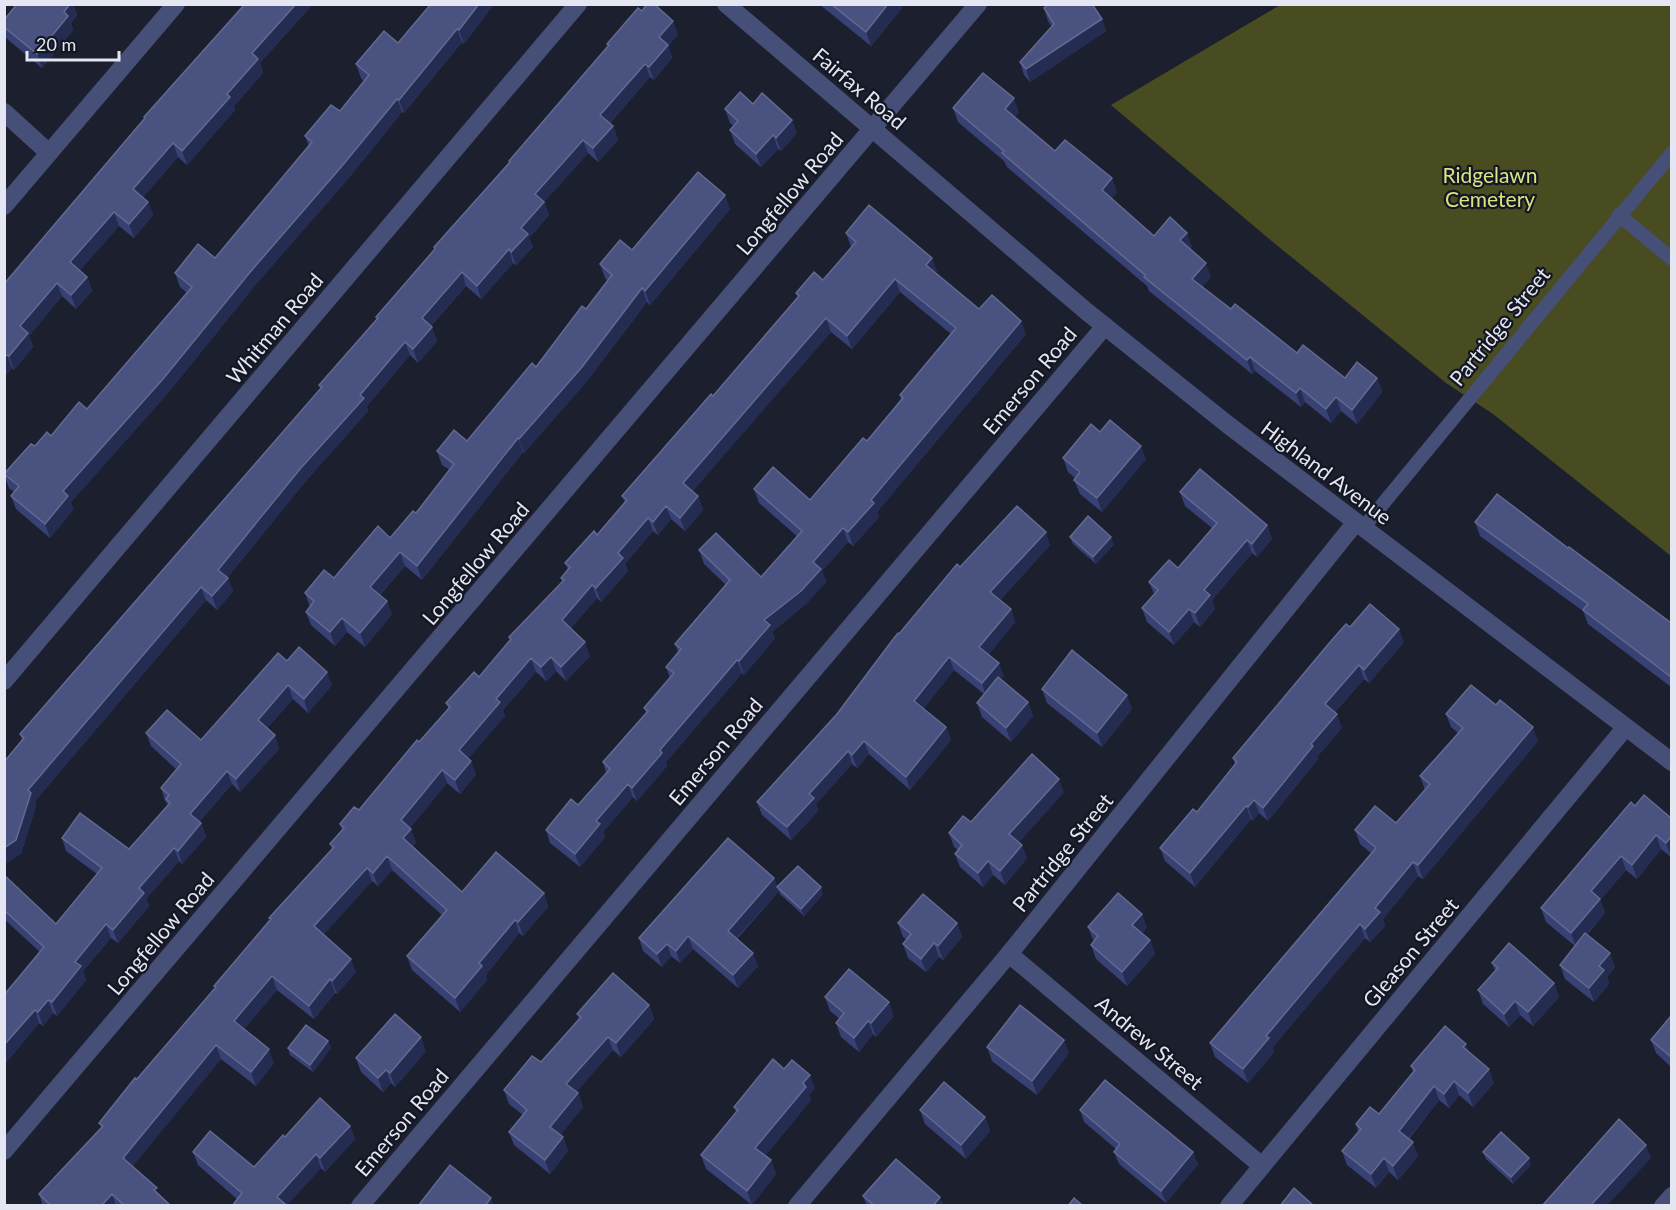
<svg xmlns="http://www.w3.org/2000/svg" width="1676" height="1210" font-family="Lato,sans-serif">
<rect width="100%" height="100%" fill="#1c1f2d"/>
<path fill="#494c20" d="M 1280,5 L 1671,5 L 1671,556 L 1493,414 L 1446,383 L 1268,238 L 1111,105 Z"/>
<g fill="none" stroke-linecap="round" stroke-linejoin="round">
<g stroke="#454f77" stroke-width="14">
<path d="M 1619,215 L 1672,259"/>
<path d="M 1363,528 L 1672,153"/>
</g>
<g stroke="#454f77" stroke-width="18">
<path d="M 726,4 L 1086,311 L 1227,424 L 1672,762"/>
<path d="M 4,112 L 49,153"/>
<path d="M 4,206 L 176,4"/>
<path d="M 4,681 L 578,4"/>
<path d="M 1009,954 L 1262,1166"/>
<path d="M 4,1151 L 978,4"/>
<path d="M 360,1206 L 1105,326"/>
<path d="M 797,1206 L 1009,954 L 1356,522"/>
<path d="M 1229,1206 L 1625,728"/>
<path d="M 1663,1206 L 1672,1196"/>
</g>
</g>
<g fill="#384173">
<path d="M 14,4 L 73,4 L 77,15 L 71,23 L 73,30 L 42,68 L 6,38 L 4,34 L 4,20 L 16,6 Z"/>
<path d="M 245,4 L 313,4 L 260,63 L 263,73 L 234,106 L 235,110 L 187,165 L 178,157 L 143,197 L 148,202 L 153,215 L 134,238 L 119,226 L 80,270 L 87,277 L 92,291 L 76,309 L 62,296 L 29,336 L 33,347 L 14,370 L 12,368 L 4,377 L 4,284 L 144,119 L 144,117 Z"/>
<path d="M 494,4 L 464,44 L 462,42 L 404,113 L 402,112 L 347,180 L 256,284 L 168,393 L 71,502 L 73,510 L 50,538 L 16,509 L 11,496 L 14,492 L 9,488 L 4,474 L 35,446 L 51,436 L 87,409 L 187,293 L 180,287 L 175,273 L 215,258 L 309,146 L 305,136 L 340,111 L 364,81 L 361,78 L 356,64 L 398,43 Z"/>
<path d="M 819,4 L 901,4 L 902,8 L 871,46 Z"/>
<path d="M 1044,8 L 1102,19 L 1106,31 L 1030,82 L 1024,75 L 1020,62 L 1052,27 L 1048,21 Z"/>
<path d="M 642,11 L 678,34 L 668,46 L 672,58 L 654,80 L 650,77 L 610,123 L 613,126 L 618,140 L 598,162 L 588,153 L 544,202 L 549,215 L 529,238 L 533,247 L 516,265 L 513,263 L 481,299 L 466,286 L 431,326 L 437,341 L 418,363 L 410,355 L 367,406 L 368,411 L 305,482 L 227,578 L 233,591 L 217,610 L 206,600 L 35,801 L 36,806 L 21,854 L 22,741 L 20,734 L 320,389 L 319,385 L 377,320 L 376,317 L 434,249 L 434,247 L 510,163 L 509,161 L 608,46 L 607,44 Z"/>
<path d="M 753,104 L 797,133 L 781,151 L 778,149 L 761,167 L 735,144 L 730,130 L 734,126 L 730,123 L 725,109 Z"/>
<path d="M 953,108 L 1019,112 L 1015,117 L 1055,151 L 1117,192 L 1111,198 L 1154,236 L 1192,246 L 1190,249 L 1211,277 L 1202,287 L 1231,309 L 1297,353 L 1345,378 L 1377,378 L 1382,392 L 1357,424 L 1341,411 L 1331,423 L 1305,402 L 1301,407 L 1255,371 L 1252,374 L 1149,291 L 1147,286 L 1007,167 L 1004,161 L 958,122 Z"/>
<path d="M 730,209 L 650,305 L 647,302 L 587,381 L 524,453 L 523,452 L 422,580 L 405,566 L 380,595 L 392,614 L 365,647 L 347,632 L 335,646 L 311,625 L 306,612 L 310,607 L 305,593 L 334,578 L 390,538 L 416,513 L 450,470 L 442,465 L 437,451 L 467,441 L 536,367 L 586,309 L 608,281 L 605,278 L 600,264 Z"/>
<path d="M 846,233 L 937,271 L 936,273 L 979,309 L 1026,334 L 877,512 L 879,517 L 853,546 L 848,542 L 822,571 L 826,582 L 806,604 L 772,632 L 775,638 L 744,675 L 742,673 L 666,762 L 667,766 L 637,801 L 633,797 L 603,832 L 605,837 L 580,867 L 550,843 L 546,830 L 578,805 L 606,773 L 603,762 L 646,713 L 644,708 L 670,678 L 666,667 L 678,652 L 675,644 L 726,585 L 704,564 L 699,550 L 761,577 L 798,537 L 759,503 L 754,489 L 810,500 L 867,441 L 901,399 L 900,395 L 951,334 L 900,292 L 852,349 L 831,332 L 692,491 L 698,496 L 703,510 L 685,531 L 671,519 L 658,535 L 653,531 L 625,564 L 628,571 L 601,602 L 597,598 L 571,628 L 590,656 L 566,681 L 556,671 L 546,681 L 536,672 L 503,710 L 505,716 L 468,758 L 476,774 L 460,794 L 447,783 L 410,828 L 416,842 L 413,846 L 462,892 L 544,893 L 548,907 L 523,936 L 519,933 L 486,975 L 487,980 L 460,1012 L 412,970 L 407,956 L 442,915 L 392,870 L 378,886 L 372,881 L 323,935 L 356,972 L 337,994 L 335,993 L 314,1019 L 277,990 L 244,1029 L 274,1063 L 256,1086 L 221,1059 L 132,1166 L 171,1206 L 43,1206 L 39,1194 L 101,1128 L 99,1123 L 215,988 L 214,986 L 270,920 L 269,918 L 332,850 L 330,844 L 342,830 L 340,824 L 359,810 L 449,709 L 446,703 L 479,677 L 510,640 L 509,637 L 562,582 L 561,578 L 568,570 L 565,563 L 597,535 L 625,503 L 622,496 L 713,396 L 798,298 L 796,293 L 823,280 L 851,247 Z"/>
<path d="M 1100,432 L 1146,459 L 1102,512 L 1080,494 L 1074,480 L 1075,478 L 1068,472 L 1063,458 Z"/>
<path d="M 1180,492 L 1267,525 L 1272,539 L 1257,557 L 1252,553 L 1212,600 L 1215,609 L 1200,627 L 1194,622 L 1174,645 L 1147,622 L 1142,608 L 1154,594 L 1149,582 L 1178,568 L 1212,528 L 1185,506 Z"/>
<path d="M 1475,522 L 1671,623 L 1671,687 L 1588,624 L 1583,611 L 1480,536 Z"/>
<path d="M 1070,537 L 1114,544 L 1096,564 L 1073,544 Z"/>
<path d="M 1050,545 L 1000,600 L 1011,609 L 1015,622 L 989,654 L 1004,676 L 1001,679 L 1028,702 L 1033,716 L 1011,742 L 982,717 L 977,703 L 984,694 L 954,670 L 923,709 L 946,727 L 951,740 L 910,790 L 869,754 L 857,768 L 852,764 L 816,804 L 818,811 L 791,840 L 762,815 L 757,802 L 837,714 L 899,634 L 960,567 Z"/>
<path d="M 1350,627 L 1404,642 L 1369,683 L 1364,679 L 1335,712 L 1342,728 L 1317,757 L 1318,759 L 1268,821 L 1259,813 L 1253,821 L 1251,819 L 1195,887 L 1165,861 L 1160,848 L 1197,812 L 1235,765 L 1233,758 Z"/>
<path d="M 287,661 L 332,685 L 308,713 L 293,699 L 267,728 L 275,735 L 279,749 L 240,792 L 232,784 L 199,822 L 201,823 L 206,837 L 182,864 L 179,861 L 146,899 L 149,906 L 118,943 L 111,938 L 83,971 L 86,980 L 57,1016 L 53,1013 L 43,1026 L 39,1023 L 4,1065 L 40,952 L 4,919 L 4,875 L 56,924 L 97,874 L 66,851 L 62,838 L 129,849 L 168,805 L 165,801 L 161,788 L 177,770 L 151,746 L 146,733 L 201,740 Z"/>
<path d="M 1042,689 L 1132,709 L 1102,747 L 1047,703 Z"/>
<path d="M 1446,714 L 1538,741 L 1423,879 L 1418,876 L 1383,919 L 1385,926 L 1370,942 L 1365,938 L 1272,1048 L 1274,1052 L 1248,1083 L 1215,1057 L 1210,1043 L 1371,853 L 1360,844 L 1355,830 L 1396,823 L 1425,790 L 1420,776 L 1458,733 L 1451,727 Z"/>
<path d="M 1064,792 L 1019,842 L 1027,858 L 1005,885 L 993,875 L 983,887 L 960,867 L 955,854 L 958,850 L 954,847 L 949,833 L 971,822 Z"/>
<path d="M 1635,806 L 1671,818 L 1671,857 L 1661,849 L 1637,879 L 1626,870 L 1600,900 L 1605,913 L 1587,935 L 1615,967 L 1607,977 L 1609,984 L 1594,1002 L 1565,979 L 1560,965 L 1575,946 L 1546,922 L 1541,908 Z"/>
<path d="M 774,878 L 779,891 L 737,939 L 758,966 L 738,988 L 693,949 L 680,963 L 671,956 L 662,967 L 643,951 L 639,938 Z"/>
<path d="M 777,887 L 823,894 L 804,916 L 780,894 Z"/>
<path d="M 898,923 L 957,923 L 962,937 L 943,960 L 939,957 L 926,972 L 908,958 L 903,944 L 907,940 L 903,937 Z"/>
<path d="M 1088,927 L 1147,927 L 1142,933 L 1150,940 L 1155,954 L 1127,986 L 1096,959 L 1091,945 L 1094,942 Z"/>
<path d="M 1492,963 L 1554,983 L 1559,997 L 1533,1026 L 1520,1015 L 1509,1027 L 1483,1004 L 1478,990 L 1495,971 Z"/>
<path d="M 825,997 L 894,1016 L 876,1037 L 873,1034 L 859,1052 L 841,1037 L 836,1023 L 840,1019 L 830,1011 Z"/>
<path d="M 649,1005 L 654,1019 L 621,1057 L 613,1050 L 576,1092 L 578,1093 L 583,1107 L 560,1135 L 563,1137 L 568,1151 L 550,1174 L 514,1145 L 509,1132 L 523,1115 L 509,1104 L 504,1090 L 541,1062 L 579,1019 L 577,1014 Z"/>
<path d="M 1671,1016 L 1671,1067 L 1656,1053 L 1651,1040 Z"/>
<path d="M 328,1041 L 331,1048 L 313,1072 L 290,1055 L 288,1048 Z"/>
<path d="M 987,1047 L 1069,1053 L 1037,1095 L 992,1061 Z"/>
<path d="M 426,1051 L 395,1087 L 391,1083 L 383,1092 L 361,1072 L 356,1058 Z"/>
<path d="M 1469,1052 L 1494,1083 L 1473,1107 L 1459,1095 L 1449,1108 L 1439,1100 L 1409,1139 L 1418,1156 L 1398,1180 L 1389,1172 L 1376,1188 L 1347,1165 L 1342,1151 L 1358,1132 L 1356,1124 L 1379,1114 L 1413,1072 L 1411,1066 Z"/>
<path d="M 784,1069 L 815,1088 L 809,1095 L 811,1100 L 765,1156 L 771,1160 L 776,1174 L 752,1205 L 706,1169 L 701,1155 L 736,1112 L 734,1107 Z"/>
<path d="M 920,1110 L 985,1117 L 990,1131 L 966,1159 L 925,1124 Z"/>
<path d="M 1080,1110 L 1198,1164 L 1166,1203 L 1119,1164 L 1114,1152 L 1116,1149 L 1084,1122 Z"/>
<path d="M 350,1126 L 355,1139 L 325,1172 L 321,1168 L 286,1206 L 232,1206 L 237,1199 L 198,1165 L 193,1152 L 254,1167 L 285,1137 Z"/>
<path d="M 1483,1152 L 1531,1165 L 1513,1184 L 1486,1159 Z"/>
<path d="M 863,1196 L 944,1206 L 867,1206 Z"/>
</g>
<g fill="#252c51">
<path d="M 70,4 L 73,4 L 77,15 L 71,23 L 73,30 L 42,68 L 37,54 L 64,12 Z"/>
<path d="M 296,4 L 313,4 L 260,63 L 263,73 L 234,106 L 235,110 L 187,165 L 182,151 L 227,94 L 252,53 Z"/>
<path d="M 479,4 L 494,4 L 464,44 L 459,30 Z"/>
<path d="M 888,4 L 901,4 L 902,8 L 871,46 L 866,32 Z"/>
<path d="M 1102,19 L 1106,31 L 1030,82 L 1026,69 Z"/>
<path d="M 673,21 L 678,34 L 668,46 L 672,58 L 654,80 L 649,67 L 659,37 Z"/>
<path d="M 457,29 L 462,42 L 404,113 L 399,100 Z"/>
<path d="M 645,64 L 650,77 L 605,128 L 600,115 Z"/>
<path d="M 1014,98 L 1019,112 L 1010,123 L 1005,109 Z"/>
<path d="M 397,99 L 402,112 L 347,180 L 256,284 L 168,393 L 71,502 L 73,510 L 50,538 L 45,524 L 63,491 Z"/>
<path d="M 792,120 L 797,133 L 781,151 L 776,138 Z"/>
<path d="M 613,126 L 618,140 L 598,162 L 593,148 Z"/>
<path d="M 773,135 L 778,149 L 761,167 L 756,154 Z"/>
<path d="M 583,140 L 588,153 L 544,202 L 549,215 L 529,238 L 533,247 L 516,265 L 511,252 L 535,194 Z"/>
<path d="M 173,143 L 178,157 L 138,203 L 133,189 Z"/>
<path d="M 1112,178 L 1117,192 L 1107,204 L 1102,190 Z"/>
<path d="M 725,195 L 730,209 L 650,305 L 645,291 Z"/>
<path d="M 148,202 L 153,215 L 134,238 L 129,224 Z"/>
<path d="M 114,212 L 119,226 L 75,276 L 70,262 Z"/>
<path d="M 1187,233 L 1192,246 L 1185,254 L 1180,240 Z"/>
<path d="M 509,249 L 513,263 L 481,299 L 477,286 Z"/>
<path d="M 932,258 L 937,271 L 931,278 L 926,265 Z"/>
<path d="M 1206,263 L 1211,277 L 1197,292 L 1192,279 Z"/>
<path d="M 462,272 L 466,286 L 426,331 L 422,318 Z"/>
<path d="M 87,277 L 92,291 L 76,309 L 71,295 Z"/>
<path d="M 895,279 L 900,292 L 852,349 L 847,336 Z"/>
<path d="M 57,283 L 62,296 L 29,336 L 33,347 L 14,370 L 9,356 L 20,326 Z"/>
<path d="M 642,288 L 647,302 L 587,381 L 524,453 L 519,439 Z"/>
<path d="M 826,318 L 831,332 L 688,497 L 683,483 Z"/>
<path d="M 1021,321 L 1026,334 L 877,512 L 879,517 L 853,546 L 848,532 L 871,500 Z"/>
<path d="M 432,327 L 437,341 L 418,363 L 413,349 Z"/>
<path d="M 405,342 L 410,355 L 367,406 L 368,411 L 305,482 L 223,583 L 218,570 L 360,395 Z"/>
<path d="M 7,355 L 12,368 L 4,377 L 4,357 Z"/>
<path d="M 1250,357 L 1255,371 L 1252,374 L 1247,360 Z"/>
<path d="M 1377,378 L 1382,392 L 1357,424 L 1352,410 Z"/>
<path d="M 1300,388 L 1305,402 L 1301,407 L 1296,393 Z"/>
<path d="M 1336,397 L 1341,411 L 1331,423 L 1326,409 Z"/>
<path d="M 518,438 L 523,452 L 422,580 L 417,566 Z"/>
<path d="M 1141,446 L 1146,459 L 1102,512 L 1097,498 Z"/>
<path d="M 698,496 L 703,510 L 685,531 L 680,518 Z"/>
<path d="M 666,506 L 671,519 L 658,535 L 653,522 Z"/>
<path d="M 648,518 L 653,531 L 625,564 L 628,571 L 601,602 L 596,588 L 618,553 Z"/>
<path d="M 1267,525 L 1272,539 L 1257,557 L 1252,544 Z"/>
<path d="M 843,528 L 848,542 L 822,571 L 826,582 L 806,604 L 772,632 L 775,638 L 744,675 L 739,661 L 764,620 Z"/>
<path d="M 1046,532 L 1050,545 L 995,605 L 990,592 Z"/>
<path d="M 1111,537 L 1114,544 L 1096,564 L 1093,557 Z"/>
<path d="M 1247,540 L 1252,553 L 1212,600 L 1215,609 L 1200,627 L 1195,613 L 1204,590 Z"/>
<path d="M 400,552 L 405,566 L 375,600 L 370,587 Z"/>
<path d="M 228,578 L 233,591 L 217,610 L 212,596 Z"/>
<path d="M 592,585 L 597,598 L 567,633 L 562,620 Z"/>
<path d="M 201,587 L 206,600 L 35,801 L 36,806 L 21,854 L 4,865 L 4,848 L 28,790 Z"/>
<path d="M 387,601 L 392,614 L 365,647 L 360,633 Z"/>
<path d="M 1011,609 L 1015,622 L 984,660 L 979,647 Z"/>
<path d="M 1189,609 L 1194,622 L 1174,645 L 1169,632 Z"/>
<path d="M 342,618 L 347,632 L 335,646 L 330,632 Z"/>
<path d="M 1399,629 L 1404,642 L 1369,683 L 1364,670 Z"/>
<path d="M 585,642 L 590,656 L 566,681 L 561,667 Z"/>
<path d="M 551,657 L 556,671 L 546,681 L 541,667 Z"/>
<path d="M 949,657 L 954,670 L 919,715 L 914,701 Z"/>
<path d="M 531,658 L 536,672 L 503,710 L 505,716 L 464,764 L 459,750 L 496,699 Z"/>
<path d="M 737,660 L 742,673 L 666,762 L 667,766 L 637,801 L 632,788 L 660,750 Z"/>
<path d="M 999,663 L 1004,676 L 986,697 L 982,683 Z"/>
<path d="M 1359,665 L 1364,679 L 1330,717 L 1325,704 Z"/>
<path d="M 327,672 L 332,685 L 308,713 L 304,699 Z"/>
<path d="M 288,685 L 293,699 L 262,733 L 258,720 Z"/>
<path d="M 1127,695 L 1132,709 L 1102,747 L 1097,733 Z"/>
<path d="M 1028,702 L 1033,716 L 1011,742 L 1006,728 Z"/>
<path d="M 1337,714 L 1342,728 L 1317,757 L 1318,759 L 1268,821 L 1263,808 L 1311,744 Z"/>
<path d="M 946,727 L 951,740 L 910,790 L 906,777 Z"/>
<path d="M 1533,727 L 1538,741 L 1423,879 L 1418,865 Z"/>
<path d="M 275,735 L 279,749 L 240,792 L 236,779 Z"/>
<path d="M 864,741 L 869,754 L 857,768 L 852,755 Z"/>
<path d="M 848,751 L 852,764 L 816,804 L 818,811 L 791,840 L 787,827 L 809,794 Z"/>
<path d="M 471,761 L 476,774 L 460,794 L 455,780 Z"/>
<path d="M 442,770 L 447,783 L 406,833 L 401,820 Z"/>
<path d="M 227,771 L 232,784 L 194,827 L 190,814 Z"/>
<path d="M 1059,779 L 1064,792 L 1014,848 L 1009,834 Z"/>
<path d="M 628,784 L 633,797 L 603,832 L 605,837 L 580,867 L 575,854 L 596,821 Z"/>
<path d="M 1254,800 L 1259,813 L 1253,821 L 1248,807 Z"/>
<path d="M 1246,806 L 1251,819 L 1195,887 L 1190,873 Z"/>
<path d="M 201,823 L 206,837 L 182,864 L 178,851 Z"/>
<path d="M 411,829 L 416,842 L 408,851 L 403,838 Z"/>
<path d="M 1656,835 L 1661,849 L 1637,879 L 1632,865 Z"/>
<path d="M 1671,837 L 1671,857 L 1666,843 Z"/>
<path d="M 1022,845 L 1027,858 L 1005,885 L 1000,871 Z"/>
<path d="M 174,848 L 179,861 L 146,899 L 149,906 L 118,943 L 113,930 L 139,888 Z"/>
<path d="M 387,856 L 392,870 L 378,886 L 373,873 Z"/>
<path d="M 1621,856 L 1626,870 L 1600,900 L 1605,913 L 1576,947 L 1571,933 L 1591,891 Z"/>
<path d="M 988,861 L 993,875 L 983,887 L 978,873 Z"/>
<path d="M 1413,862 L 1418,876 L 1383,919 L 1385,926 L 1370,942 L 1365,929 L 1375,908 Z"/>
<path d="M 367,868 L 372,881 L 319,940 L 314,926 Z"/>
<path d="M 774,878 L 779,891 L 732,943 L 728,931 Z"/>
<path d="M 821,887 L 823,894 L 804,916 L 801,909 Z"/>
<path d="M 544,893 L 548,907 L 523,936 L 518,922 Z"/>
<path d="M 1142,914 L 1147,927 L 1137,939 L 1132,925 Z"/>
<path d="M 515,920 L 519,933 L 486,975 L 487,980 L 460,1012 L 455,998 L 479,963 Z"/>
<path d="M 957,923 L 962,937 L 943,960 L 938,946 Z"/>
<path d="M 106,924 L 111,938 L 83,971 L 86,980 L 57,1016 L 52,1002 L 75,962 Z"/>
<path d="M 1360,924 L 1365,938 L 1272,1048 L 1274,1052 L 1248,1083 L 1243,1069 L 1266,1036 Z"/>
<path d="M 688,936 L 693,949 L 680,963 L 676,951 Z"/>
<path d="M 1150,940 L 1155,954 L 1127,986 L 1122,972 Z"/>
<path d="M 934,943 L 939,957 L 926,972 L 921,959 Z"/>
<path d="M 667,944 L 671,956 L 662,967 L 657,954 Z"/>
<path d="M 753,953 L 758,966 L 738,988 L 733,975 Z"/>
<path d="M 1610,953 L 1615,967 L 1607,977 L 1609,984 L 1594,1002 L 1589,988 L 1599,966 Z"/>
<path d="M 351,959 L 356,972 L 337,994 L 332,981 Z"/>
<path d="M 272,976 L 277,990 L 239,1035 L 234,1021 Z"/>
<path d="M 330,979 L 335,993 L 314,1019 L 309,1006 Z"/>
<path d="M 1554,983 L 1559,997 L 1533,1026 L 1528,1012 Z"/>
<path d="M 48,1000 L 53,1013 L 43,1026 L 38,1012 Z"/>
<path d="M 1515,1001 L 1520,1015 L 1509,1027 L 1504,1014 Z"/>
<path d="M 889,1002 L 894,1016 L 876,1037 L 871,1023 Z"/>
<path d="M 649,1005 L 654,1019 L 621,1057 L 616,1043 Z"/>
<path d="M 35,1010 L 39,1023 L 4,1065 L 4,1045 Z"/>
<path d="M 868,1021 L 873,1034 L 859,1052 L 854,1038 Z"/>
<path d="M 421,1037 L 426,1051 L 395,1087 L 390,1073 Z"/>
<path d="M 608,1037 L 613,1050 L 571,1098 L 566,1084 Z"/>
<path d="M 1064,1040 L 1069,1053 L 1037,1095 L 1032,1081 Z"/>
<path d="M 328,1041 L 331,1048 L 313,1072 L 310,1065 Z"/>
<path d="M 1466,1044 L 1471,1057 L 1463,1047 Z"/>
<path d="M 216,1045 L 221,1059 L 128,1172 L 123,1158 Z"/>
<path d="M 269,1049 L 274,1063 L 256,1086 L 251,1072 Z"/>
<path d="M 1489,1069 L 1494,1083 L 1473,1107 L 1468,1093 Z"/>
<path d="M 386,1070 L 391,1083 L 383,1092 L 378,1078 Z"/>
<path d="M 810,1075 L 815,1088 L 809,1095 L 811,1100 L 760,1162 L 755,1148 Z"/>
<path d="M 1454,1081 L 1459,1095 L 1449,1108 L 1444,1094 Z"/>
<path d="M 1434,1086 L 1439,1100 L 1404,1144 L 1399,1131 Z"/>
<path d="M 578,1093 L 583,1107 L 555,1141 L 550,1127 Z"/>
<path d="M 985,1117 L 990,1131 L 966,1159 L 961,1145 Z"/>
<path d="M 350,1126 L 355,1139 L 325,1172 L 320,1158 Z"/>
<path d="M 563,1137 L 568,1151 L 550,1174 L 545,1160 Z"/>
<path d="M 1413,1142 L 1418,1156 L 1398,1180 L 1393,1166 Z"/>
<path d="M 1646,1145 L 1651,1158 L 1607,1206 L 1590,1206 Z"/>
<path d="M 1193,1152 L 1198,1164 L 1166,1203 L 1161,1191 Z"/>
<path d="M 316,1154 L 321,1168 L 286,1206 L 280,1206 L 277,1197 Z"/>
<path d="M 1384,1158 L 1389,1172 L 1376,1188 L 1371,1174 Z"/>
<path d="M 1529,1158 L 1531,1165 L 1513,1184 L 1511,1177 Z"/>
<path d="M 771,1160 L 776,1174 L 752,1205 L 747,1191 Z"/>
<path d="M 112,1194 L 116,1206 L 101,1206 Z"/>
<path d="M 940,1197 L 944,1206 L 933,1206 Z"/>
<path d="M 491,1198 L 494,1206 L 485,1206 Z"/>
</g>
<g fill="#4a5380" stroke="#626a92" stroke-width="1.5">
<path d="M 17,4 L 70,4 L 64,12 L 68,16 L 37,54 L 4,27 L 4,20 Z"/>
<path d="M 245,4 L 296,4 L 252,53 L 258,59 L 227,94 L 230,97 L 182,151 L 173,143 L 133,189 L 148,202 L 129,224 L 114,212 L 70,262 L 87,277 L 71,295 L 57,283 L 20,326 L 28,333 L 9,356 L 7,355 L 4,357 L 4,284 L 145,118 L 144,117 Z"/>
<path d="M 431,4 L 479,4 L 459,30 L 457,29 L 399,100 L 397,99 L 342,166 L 251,271 L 163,379 L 63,491 L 68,496 L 45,524 L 11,496 L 19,486 L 4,474 L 31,444 L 35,446 L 47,432 L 51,436 L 79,402 L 87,409 L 192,287 L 175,273 L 198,244 L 215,258 L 312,142 L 305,136 L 331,105 L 340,111 L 369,75 L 356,64 L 384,31 L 398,43 Z"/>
<path d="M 647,4 L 654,4 L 673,21 L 659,37 L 668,45 L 649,67 L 645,64 L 600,115 L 613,126 L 593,148 L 583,140 L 535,194 L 544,202 L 521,228 L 528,234 L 511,252 L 509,249 L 477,286 L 462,272 L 422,318 L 432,327 L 413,349 L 405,342 L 360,395 L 364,398 L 300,469 L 218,570 L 228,578 L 212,596 L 201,587 L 28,790 L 31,793 L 16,840 L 4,848 L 4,762 L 24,738 L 20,734 L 322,387 L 319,385 L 378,318 L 376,317 L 435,249 L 434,247 L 510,162 L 509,161 L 609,45 L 607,44 L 638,8 L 642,11 Z"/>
<path d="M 831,4 L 888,4 L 866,32 Z"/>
<path d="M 1049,4 L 1092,4 L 1102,19 L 1026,69 L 1020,62 L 1054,24 L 1044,8 Z"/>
<path d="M 983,73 L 1014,98 L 1005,109 L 1055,151 L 1065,140 L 1112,178 L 1102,190 L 1154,236 L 1170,217 L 1187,233 L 1180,240 L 1206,263 L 1192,279 L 1231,309 L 1235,304 L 1297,353 L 1303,345 L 1345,378 L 1357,362 L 1377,378 L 1352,410 L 1336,397 L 1326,409 L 1300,388 L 1296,393 L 1250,357 L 1247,360 L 1144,277 L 1145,275 L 1002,153 L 1004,151 L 953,108 Z"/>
<path d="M 740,92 L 753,104 L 762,93 L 792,120 L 776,138 L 773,135 L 756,154 L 730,130 L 738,121 L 725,109 Z"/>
<path d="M 698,172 L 725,195 L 645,291 L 642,288 L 582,367 L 519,439 L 518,438 L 417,566 L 400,552 L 370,587 L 387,601 L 360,633 L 342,618 L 330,632 L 306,612 L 314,601 L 305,593 L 324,570 L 334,578 L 378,526 L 390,538 L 413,511 L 416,513 L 454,464 L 437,451 L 454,430 L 467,441 L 532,363 L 536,367 L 582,306 L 586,309 L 612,275 L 600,264 L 620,240 L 632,250 Z"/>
<path d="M 869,205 L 932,258 L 926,265 L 979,309 L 992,295 L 1021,321 L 871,500 L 874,503 L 848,532 L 843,528 L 813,562 L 821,569 L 801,591 L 764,620 L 770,625 L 739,661 L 737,660 L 660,750 L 662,753 L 632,788 L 628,784 L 596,821 L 600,824 L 575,854 L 546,830 L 571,799 L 578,805 L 610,769 L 603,762 L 648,711 L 644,708 L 674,673 L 666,667 L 681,649 L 675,644 L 730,580 L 699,550 L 716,533 L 761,577 L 802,531 L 754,489 L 773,467 L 810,500 L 863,438 L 867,441 L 903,398 L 900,395 L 956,328 L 895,279 L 847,336 L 826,318 L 683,483 L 698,496 L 680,518 L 666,506 L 653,522 L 648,518 L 618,553 L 623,558 L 596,588 L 592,585 L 562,620 L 585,642 L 561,667 L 551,657 L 541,667 L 531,658 L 496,699 L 500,702 L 459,750 L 471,761 L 455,780 L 442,770 L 401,820 L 411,829 L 403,838 L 462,892 L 496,852 L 544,893 L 518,922 L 515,920 L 479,963 L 482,966 L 455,998 L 407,956 L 447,910 L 387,856 L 373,873 L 367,868 L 314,926 L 351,959 L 332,981 L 330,979 L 309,1006 L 272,976 L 234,1021 L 269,1049 L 251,1072 L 216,1045 L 123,1158 L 157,1188 L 154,1190 L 171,1206 L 125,1206 L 112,1194 L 101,1206 L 51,1206 L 39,1194 L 103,1126 L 99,1123 L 135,1078 L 137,1079 L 216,987 L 214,986 L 271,919 L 269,918 L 334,847 L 330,844 L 344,828 L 340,824 L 354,807 L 359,810 L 417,740 L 419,742 L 450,707 L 446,703 L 474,672 L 479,677 L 511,639 L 509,637 L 564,580 L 561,578 L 570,567 L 565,563 L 594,531 L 597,535 L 627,500 L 622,496 L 711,394 L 713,396 L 799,296 L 796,293 L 814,272 L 823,280 L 856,242 L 846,233 Z"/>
<path d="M 1110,420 L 1141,446 L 1097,498 L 1074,480 L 1080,472 L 1063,458 L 1091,424 L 1100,432 Z"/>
<path d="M 1200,469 L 1267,525 L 1252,544 L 1247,540 L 1204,590 L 1210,595 L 1195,613 L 1189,609 L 1169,632 L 1142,608 L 1158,590 L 1149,582 L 1169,560 L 1178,568 L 1217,523 L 1180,492 Z"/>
<path d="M 1497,494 L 1568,548 L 1569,547 L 1671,623 L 1671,677 L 1583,610 L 1588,604 L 1475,522 Z"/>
<path d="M 1017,506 L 1046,532 L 990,592 L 1011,609 L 979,647 L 999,663 L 982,683 L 949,657 L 914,701 L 946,727 L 906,777 L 864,741 L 852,755 L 848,751 L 809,794 L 814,798 L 787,827 L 757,802 L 837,714 L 894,638 L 898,633 L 899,634 L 957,564 L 960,567 Z"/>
<path d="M 1088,516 L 1111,537 L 1093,557 L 1070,537 Z"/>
<path d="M 1370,604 L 1399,629 L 1364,670 L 1359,665 L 1325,704 L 1337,714 L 1311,744 L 1313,746 L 1263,808 L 1254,800 L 1248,807 L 1246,806 L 1190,873 L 1160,848 L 1193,809 L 1197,812 L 1237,762 L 1233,758 L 1331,641 L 1346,624 L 1350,627 Z"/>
<path d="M 299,647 L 327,672 L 304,699 L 288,685 L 258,720 L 275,735 L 236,779 L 227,771 L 190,814 L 201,823 L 178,851 L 174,848 L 139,888 L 144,893 L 113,930 L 106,924 L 75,962 L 81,966 L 52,1002 L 48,1000 L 38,1012 L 35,1010 L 4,1045 L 4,995 L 44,947 L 4,910 L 4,875 L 56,924 L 102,868 L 62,838 L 80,813 L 129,849 L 170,803 L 166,799 L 169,795 L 161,788 L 181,764 L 146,733 L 167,710 L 201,740 L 278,653 L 287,661 Z"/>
<path d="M 1072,650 L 1127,695 L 1097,733 L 1042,689 Z"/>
<path d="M 998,677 L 1028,702 L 1006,728 L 977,703 Z"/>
<path d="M 1471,685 L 1496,705 L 1500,700 L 1533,727 L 1418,865 L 1413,862 L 1375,908 L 1380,912 L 1365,929 L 1360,924 L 1266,1036 L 1269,1038 L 1243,1069 L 1210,1043 L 1376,848 L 1355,830 L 1375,806 L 1396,823 L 1430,784 L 1420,776 L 1463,728 L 1446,714 Z"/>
<path d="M 1032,754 L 1059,779 L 1009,834 L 1022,845 L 1000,871 L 988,861 L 978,873 L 955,854 L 962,845 L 949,833 L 963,816 L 971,822 Z"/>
<path d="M 1644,795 L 1671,818 L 1671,837 L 1666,843 L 1656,835 L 1632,865 L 1621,856 L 1591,891 L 1600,899 L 1571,933 L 1541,908 L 1631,802 L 1635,806 Z"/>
<path d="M 728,838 L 774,878 L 728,931 L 753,953 L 733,975 L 688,936 L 676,951 L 667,944 L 657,954 L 639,938 Z"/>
<path d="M 798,866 L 821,887 L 801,909 L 777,887 Z"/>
<path d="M 1118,893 L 1142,914 L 1132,925 L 1150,940 L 1122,972 L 1091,945 L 1098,936 L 1088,927 Z"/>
<path d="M 923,894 L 957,923 L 938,946 L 934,943 L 921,959 L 903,944 L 911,934 L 898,923 Z"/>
<path d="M 1585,933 L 1610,953 L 1599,966 L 1604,970 L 1589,988 L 1560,965 Z"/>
<path d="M 1509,943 L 1554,983 L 1528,1012 L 1515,1001 L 1504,1014 L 1478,990 L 1498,968 L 1492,963 Z"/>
<path d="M 849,969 L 889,1002 L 871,1023 L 868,1021 L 854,1038 L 836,1023 L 844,1013 L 825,997 Z"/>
<path d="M 613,973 L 649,1005 L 616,1043 L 608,1037 L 566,1084 L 578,1093 L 550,1127 L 563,1137 L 545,1160 L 509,1132 L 527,1110 L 504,1090 L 532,1056 L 541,1062 L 581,1017 L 577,1014 Z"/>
<path d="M 1020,1005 L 1064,1040 L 1032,1081 L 987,1047 Z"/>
<path d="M 395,1014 L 421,1037 L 390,1073 L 386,1070 L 378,1078 L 356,1058 Z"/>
<path d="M 1671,1016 L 1671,1057 L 1651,1040 Z"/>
<path d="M 306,1025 L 328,1041 L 310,1065 L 288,1048 Z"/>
<path d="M 1445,1026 L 1466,1044 L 1463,1047 L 1489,1069 L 1468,1093 L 1454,1081 L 1444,1094 L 1434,1086 L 1399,1131 L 1413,1142 L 1393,1166 L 1384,1158 L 1371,1174 L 1342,1151 L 1361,1129 L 1356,1124 L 1370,1107 L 1379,1114 L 1415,1070 L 1411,1066 Z"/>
<path d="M 773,1059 L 784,1069 L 792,1060 L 810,1075 L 803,1083 L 806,1087 L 755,1148 L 771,1160 L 747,1191 L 701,1155 L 738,1110 L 734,1107 Z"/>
<path d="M 1105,1080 L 1193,1152 L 1161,1191 L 1114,1152 L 1120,1144 L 1080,1110 Z"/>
<path d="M 944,1082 L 985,1117 L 961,1145 L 920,1110 Z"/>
<path d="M 320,1098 L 350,1126 L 320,1158 L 316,1154 L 277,1197 L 285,1204 L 284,1206 L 232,1206 L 242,1193 L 193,1152 L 210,1131 L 254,1167 L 283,1135 L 285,1137 Z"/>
<path d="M 1619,1119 L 1646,1145 L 1590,1206 L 1542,1206 Z"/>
<path d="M 1501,1132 L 1529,1158 L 1511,1177 L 1483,1152 Z"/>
<path d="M 896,1159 L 940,1197 L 933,1206 L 875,1206 L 863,1196 Z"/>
<path d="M 450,1165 L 491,1198 L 485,1206 L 418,1206 Z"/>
<path d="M 1294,1188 L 1314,1206 L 1280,1206 Z"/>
<path d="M 1074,1198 L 1083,1206 L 1068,1206 Z"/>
</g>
<g text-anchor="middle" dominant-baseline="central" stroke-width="4.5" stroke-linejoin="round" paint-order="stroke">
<g font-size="21" fill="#e4e7f1" stroke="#131623">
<text transform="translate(860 88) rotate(40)">Fairfax Road</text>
<text transform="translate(789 193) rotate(-50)">Longfellow Road</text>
<text transform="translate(1499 326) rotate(-51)">Partridge Street</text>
<text transform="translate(274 328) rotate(-50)">Whitman Road</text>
<text transform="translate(1029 380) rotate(-50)">Emerson Road</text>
<text transform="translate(1327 472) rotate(37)">Highland Avenue</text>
<text transform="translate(475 563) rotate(-50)">Longfellow Road</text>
<text transform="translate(715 751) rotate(-50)">Emerson Road</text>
<text transform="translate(1062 852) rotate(-51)">Partridge Street</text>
<text transform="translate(160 933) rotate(-50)">Longfellow Road</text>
<text transform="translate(1410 952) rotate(-50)">Gleason Street</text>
<text transform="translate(1150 1042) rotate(40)">Andrew Street</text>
<text transform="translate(401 1122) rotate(-50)">Emerson Road</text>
</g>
<g font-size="21" fill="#dbe282" stroke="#131623">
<text x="1490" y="174">Ridgelawn<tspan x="1490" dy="24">Cemetery</tspan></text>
</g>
</g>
<rect width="1676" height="1210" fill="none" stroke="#e4e7f1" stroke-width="12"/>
<path d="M27 51v9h92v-9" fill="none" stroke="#e4e7f1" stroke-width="3"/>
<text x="36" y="51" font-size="18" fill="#e4e7f1" stroke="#131623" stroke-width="4.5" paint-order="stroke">20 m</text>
</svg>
